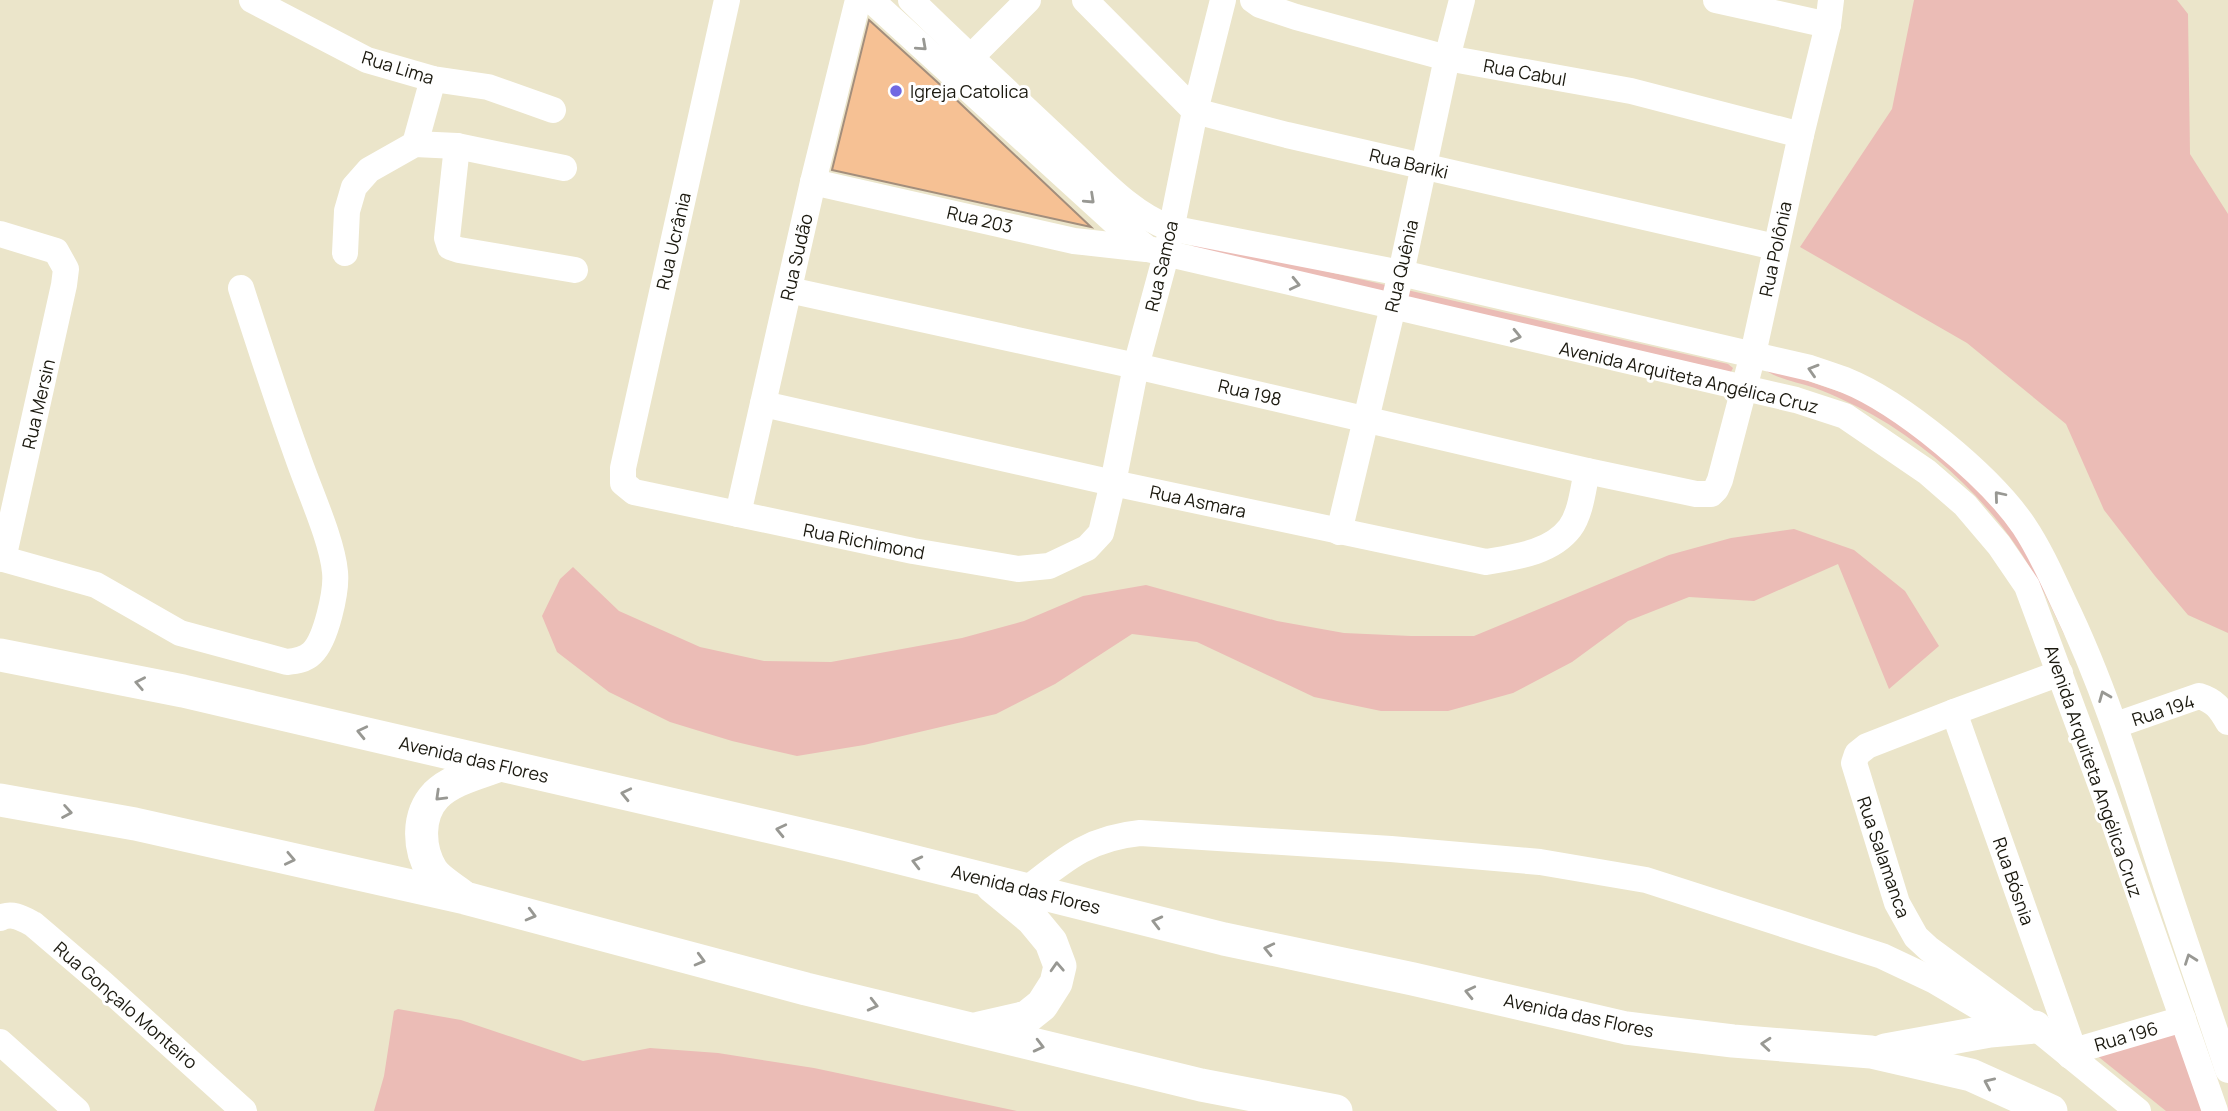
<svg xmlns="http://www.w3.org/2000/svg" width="2228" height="1111" font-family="Manrope,sans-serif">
<rect width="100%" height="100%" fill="#ebe5ca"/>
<g fill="#ebbcb6">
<path d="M 1914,0 L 2177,0 L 2188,14 L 2190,154 L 2228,214 L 2228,633 L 2188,615 L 2155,576 L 2104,510 L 2066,424 L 1967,343 L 1800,247 L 1892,109 Z"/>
<path d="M 1195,241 L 1728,364 L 1733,368 L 1731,372 L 1193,248 L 1192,245 Z"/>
<path d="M 1767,367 L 1864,400 L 1935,446 L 2021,536 L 2066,638 C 2055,616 2045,592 2032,571 C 1995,507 1938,452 1873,415 C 1855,405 1834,395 1815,388 C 1797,382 1780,380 1765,370 Z"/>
<path d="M 1794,529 L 1854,550 L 1905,591 L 1939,646 L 1889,689 L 1838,564 L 1754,601 L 1689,597 L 1628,621 L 1572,662 L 1513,693 L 1448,711 L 1381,711 L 1314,697 L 1197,642 L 1132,634 L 1055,684 L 996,714 L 864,745 L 797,756 L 732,741 L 670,722 L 609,692 L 557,652 L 542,616 L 560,579 L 573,567 L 619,611 L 700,647 L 764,661 L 831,662 L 962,638 L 1024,621 L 1083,596 L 1146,585 L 1277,621 L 1344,633 L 1411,636 L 1474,636 L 1669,555 L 1731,538 Z"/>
<path d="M 398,1009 L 461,1020 L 583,1061 L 650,1048 L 718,1053 L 814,1068 L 1017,1111 L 374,1111 L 384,1076 L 394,1011 Z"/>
<path d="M 2173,1027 L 2204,1111 L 2166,1111 L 2095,1054 Z"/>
</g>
<path fill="#f6c194" stroke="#a38e7c" stroke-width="2" d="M 869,20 L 946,90 L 1091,227 L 832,170 Z"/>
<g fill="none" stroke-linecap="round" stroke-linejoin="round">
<g stroke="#fff" stroke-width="26">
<path d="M 252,0 L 367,60 L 433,79 L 488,87 L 553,110"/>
<path d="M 727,0 L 623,468 L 623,483 L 634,492 L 913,551 L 1018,569 L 1049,566 L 1087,548 L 1101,533 L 1113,483 L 1136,366 L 1166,255 L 1195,111 L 1223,0"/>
<path d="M 871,0 L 1121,228 L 1148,249 L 1796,400 L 1845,416 L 1927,472 L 1965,505 L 1999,545 L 2027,586 L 2103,791 L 2215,1111"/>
<path d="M 911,0 C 962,50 1014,98 1066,147 C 1098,176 1129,213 1170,228 L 1401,273 L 1810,368 C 1822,372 1834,376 1845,380 C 1902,403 1990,476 2024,526 C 2040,550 2051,575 2063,601 C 2101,679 2127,761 2153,844 C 2177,920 2203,994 2228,1070"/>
<path d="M 1085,0 L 1195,111 L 1287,135 L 1775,247"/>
<path d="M 1253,0 L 1260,5 L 1296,17 L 1447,58 L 1631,91 L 1801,135"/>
<path d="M 1716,0 L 1828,25"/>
<path d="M 970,58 L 1028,0"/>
<path d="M 415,144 L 433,79"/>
<path d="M 457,146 L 447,238 L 450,247 L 459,250 L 575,270"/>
<path d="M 813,182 L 1074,241 L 1146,249"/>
<path d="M 0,234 L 56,251 L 66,269 L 64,285 L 3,559"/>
<path d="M 345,253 L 347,211 L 354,187 L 369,170 L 415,144 L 457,146 L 564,168"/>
<path d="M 789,290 L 1136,366 L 1587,471 L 1696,494 L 1711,494 L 1716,489 L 1720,480 L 1753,354 L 1801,135 L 1828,25 L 1831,0"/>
<path d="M 763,404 L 1113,483 L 1486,562 C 1515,557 1551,553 1570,528 C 1581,513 1583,489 1587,471"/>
<path d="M 738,514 L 813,182 L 858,0"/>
<path d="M 1339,532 L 1401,273 L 1447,58 L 1462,0"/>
<path d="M 0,558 L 96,585 L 180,633 L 287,662 C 296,661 305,660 312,653 C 326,640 337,591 335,572 C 332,539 308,488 297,455 C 277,400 259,344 241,288"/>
<path d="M 2060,673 L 1954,712 L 1867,746 L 1857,754 L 1854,763 L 1897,903 L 1916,937 L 1929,949 L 2035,1027 L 2138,1111"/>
<path d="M 1954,712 L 2074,1051"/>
<path d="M 2116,725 L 2199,696 C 2215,701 2220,708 2228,722"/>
<path d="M 1026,890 C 1065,859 1089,838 1140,833 L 1391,849 L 1540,862 L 1646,880 L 1882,956 L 1935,981 L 2014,1028"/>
<path d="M 0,918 C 12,912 22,918 33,924 L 101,982 L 244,1111"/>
<path d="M 0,1042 L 77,1111"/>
<path d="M 2070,1056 L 2074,1051 L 2183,1019"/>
</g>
<g stroke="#fff" stroke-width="33">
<path d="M 0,655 L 183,691 L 350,730 L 848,845 L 1224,939 L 1413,979 L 1626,1028 L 1733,1041 L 1871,1052 L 1971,1075 L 2051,1111"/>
<path d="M 0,800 L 135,824 L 465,898 L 806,989 L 1201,1085 L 1336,1111"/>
<path d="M 461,895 C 452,888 438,880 432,871 C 418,848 417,815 436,795 C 452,779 479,773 500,765"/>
<path d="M 979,1028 L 1027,1017 L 1042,1005 L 1056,983 L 1060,966 L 1051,942 L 1032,919 L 992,886"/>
<path d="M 1885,1050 L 1990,1031 L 2035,1027"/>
</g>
</g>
<defs><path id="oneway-chevron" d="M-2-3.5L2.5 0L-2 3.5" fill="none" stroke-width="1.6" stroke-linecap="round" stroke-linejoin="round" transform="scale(1.75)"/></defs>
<g stroke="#989893">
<use href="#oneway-chevron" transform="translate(922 46) rotate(42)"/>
<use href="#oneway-chevron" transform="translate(1090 199) rotate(43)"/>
<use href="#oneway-chevron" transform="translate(1295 284) rotate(13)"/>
<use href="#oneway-chevron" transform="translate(1516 336) rotate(13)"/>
<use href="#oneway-chevron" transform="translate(1813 370) rotate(-163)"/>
<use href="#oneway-chevron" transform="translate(1999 496) rotate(-130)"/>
<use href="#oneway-chevron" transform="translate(140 683) rotate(-169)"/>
<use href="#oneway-chevron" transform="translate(2104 696) rotate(-112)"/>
<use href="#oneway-chevron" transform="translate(362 732) rotate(-167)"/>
<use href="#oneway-chevron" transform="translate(626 794) rotate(-167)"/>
<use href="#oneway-chevron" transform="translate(440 796) rotate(136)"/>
<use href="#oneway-chevron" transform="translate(67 812) rotate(10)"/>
<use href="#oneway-chevron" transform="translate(781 830) rotate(-167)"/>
<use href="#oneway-chevron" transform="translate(290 859) rotate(12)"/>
<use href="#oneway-chevron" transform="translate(917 862) rotate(-166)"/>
<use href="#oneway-chevron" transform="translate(531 915) rotate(15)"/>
<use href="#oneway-chevron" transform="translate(1157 922) rotate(-166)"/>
<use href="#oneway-chevron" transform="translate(1269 949) rotate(-167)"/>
<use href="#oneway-chevron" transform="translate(2190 959) rotate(-110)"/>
<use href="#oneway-chevron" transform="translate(700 960) rotate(15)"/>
<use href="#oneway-chevron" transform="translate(1057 967) rotate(-93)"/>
<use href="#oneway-chevron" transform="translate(1470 992) rotate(-167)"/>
<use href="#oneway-chevron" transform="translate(873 1005) rotate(14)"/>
<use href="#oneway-chevron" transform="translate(1766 1044) rotate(-175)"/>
<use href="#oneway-chevron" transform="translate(1039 1046) rotate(14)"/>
<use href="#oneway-chevron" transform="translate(1989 1083) rotate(-156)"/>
</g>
<circle fill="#7168e2" stroke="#fff" stroke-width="2.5" cx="896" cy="91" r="7"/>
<g text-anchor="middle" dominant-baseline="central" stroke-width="6" stroke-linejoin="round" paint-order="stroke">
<g font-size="18" fill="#1b190f" stroke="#fff">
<text transform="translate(398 67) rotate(17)">Rua Lima</text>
<text transform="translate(1525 72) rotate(10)">Rua Cabul</text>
<text transform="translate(1409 163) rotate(13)">Rua Bariki</text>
<text transform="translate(980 219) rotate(13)">Rua 203</text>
<text transform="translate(673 241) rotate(-77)">Rua Ucrânia</text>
<text transform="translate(1775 249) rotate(-78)">Rua Polônia</text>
<text transform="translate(796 257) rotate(-77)">Rua Sudão</text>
<text transform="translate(1161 266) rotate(-77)">Rua Samoa</text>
<text transform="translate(1401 266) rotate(-77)">Rua Quênia</text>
<text transform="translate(1689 377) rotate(13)">Avenida Arquiteta Angélica Cruz</text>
<text transform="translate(1250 392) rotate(13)">Rua 198</text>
<text transform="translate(38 404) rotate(-77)">Rua Mersin</text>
<text transform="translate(1198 501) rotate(12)">Rua Asmara</text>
<text transform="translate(864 541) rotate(11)">Rua Richimond</text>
<text transform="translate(2163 710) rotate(-18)">Rua 194</text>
<text transform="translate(474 759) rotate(13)">Avenida das Flores</text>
<text transform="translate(2094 771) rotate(71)">Avenida Arquiteta Angélica Cruz</text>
<text transform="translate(1884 857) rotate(71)">Rua Salamanca</text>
<text transform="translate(2014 881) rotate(71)">Rua Bósnia</text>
<text transform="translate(1026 889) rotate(14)">Avenida das Flores</text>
<text transform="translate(126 1005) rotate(41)">Rua Gonçalo Monteiro</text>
<text transform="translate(1579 1015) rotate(12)">Avenida das Flores</text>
<text transform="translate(2126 1036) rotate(-16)">Rua 196</text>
</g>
<g font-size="18" fill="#1b190f" stroke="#fff" text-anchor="start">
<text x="910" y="91">Igreja Catolica</text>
</g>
</g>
</svg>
